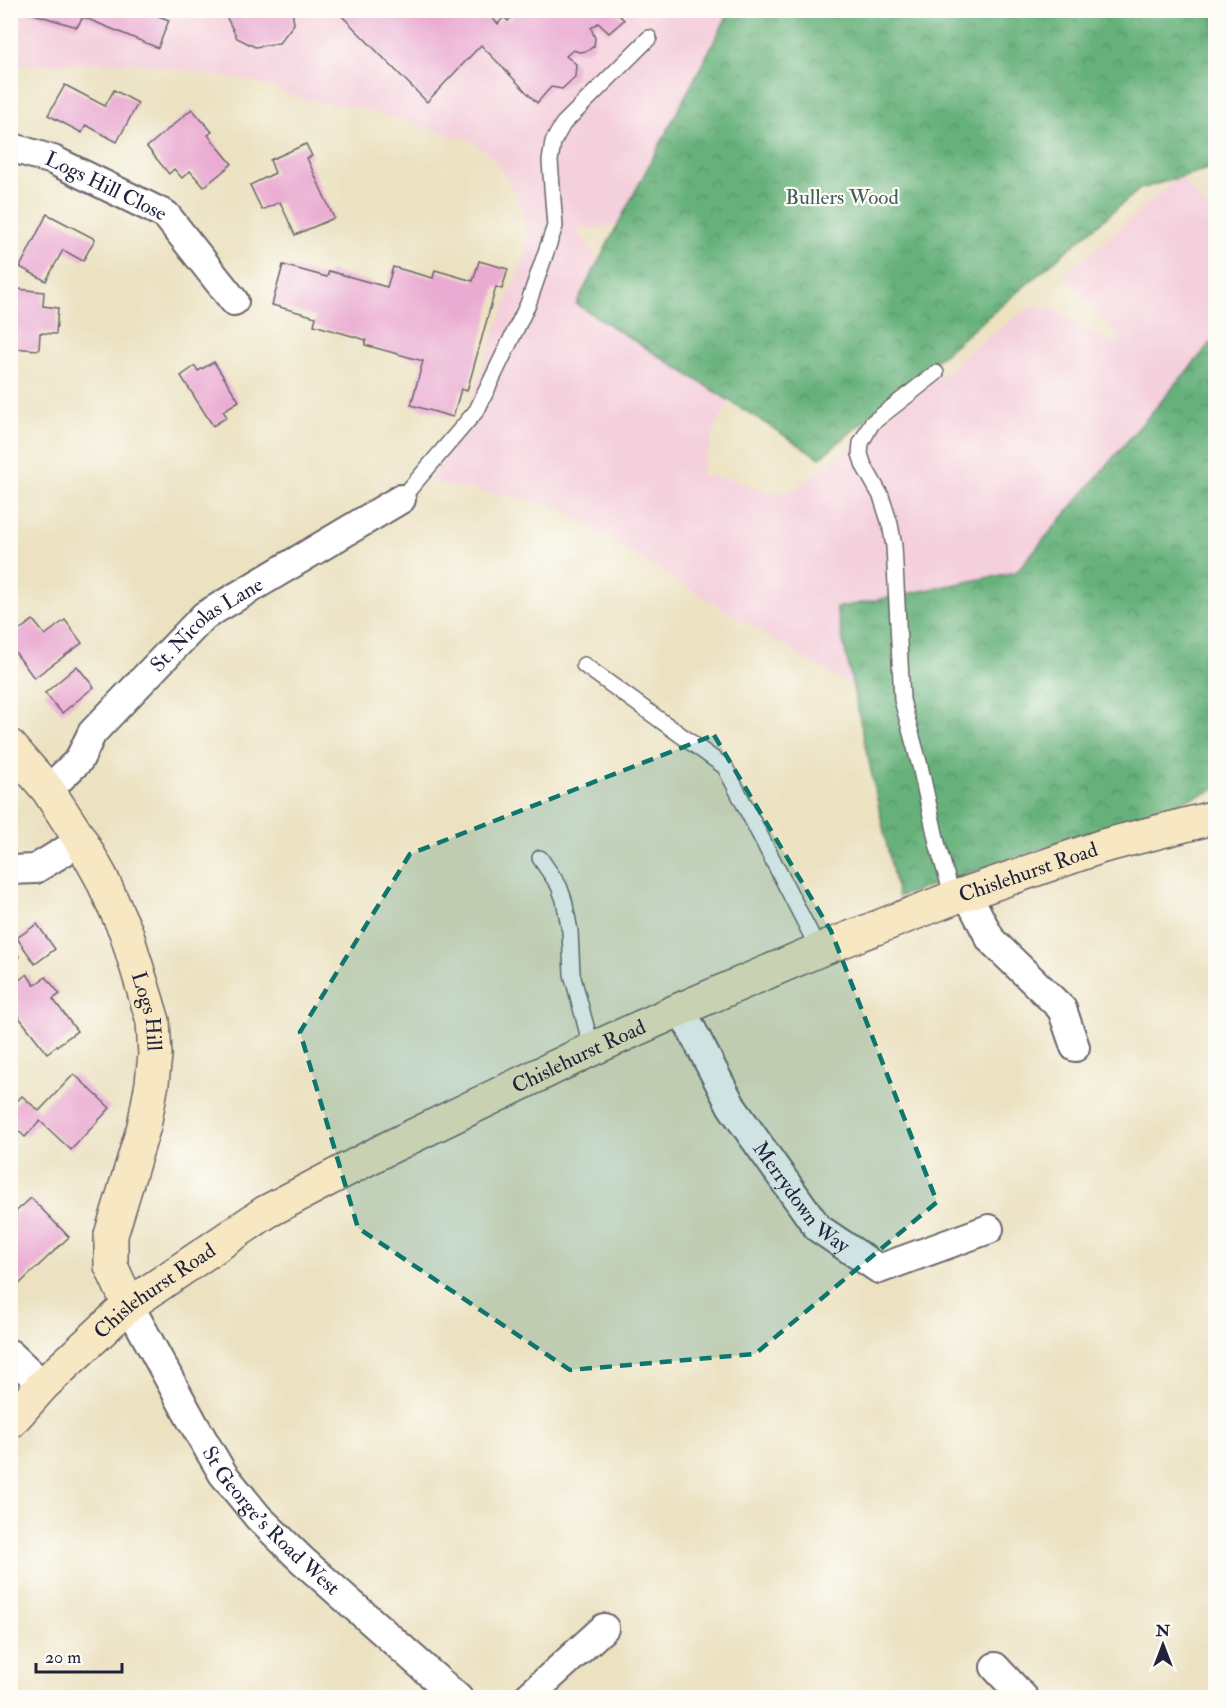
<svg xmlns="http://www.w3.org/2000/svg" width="1226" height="1708" font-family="'IM FELL Double Pica',serif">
<defs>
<pattern id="forest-crowns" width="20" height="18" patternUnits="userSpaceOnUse" patternTransform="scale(1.5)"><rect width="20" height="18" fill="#66b17a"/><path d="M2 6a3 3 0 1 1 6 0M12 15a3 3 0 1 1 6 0" fill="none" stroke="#549065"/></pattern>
</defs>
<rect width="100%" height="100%" fill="#fdfcf7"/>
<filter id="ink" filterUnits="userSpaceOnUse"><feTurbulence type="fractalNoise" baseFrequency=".0167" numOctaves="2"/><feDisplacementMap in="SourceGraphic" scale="12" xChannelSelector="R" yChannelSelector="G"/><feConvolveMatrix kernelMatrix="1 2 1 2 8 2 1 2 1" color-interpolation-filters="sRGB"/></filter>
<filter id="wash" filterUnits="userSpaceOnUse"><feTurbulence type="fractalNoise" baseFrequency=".008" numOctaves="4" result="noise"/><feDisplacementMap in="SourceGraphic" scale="24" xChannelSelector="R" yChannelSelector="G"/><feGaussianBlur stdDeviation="1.35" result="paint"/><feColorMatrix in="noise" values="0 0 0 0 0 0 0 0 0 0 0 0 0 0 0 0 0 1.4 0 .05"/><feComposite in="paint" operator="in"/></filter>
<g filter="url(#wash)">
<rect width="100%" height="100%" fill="#ece2c2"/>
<path fill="#f4cfdc" d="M 10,11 L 750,11 L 636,217 L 611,227 L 576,228 L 600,262 L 765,343 L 718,422 L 700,474 L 732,480 L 771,493 L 784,492 L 794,488 L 796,489 L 957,363 L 955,361 L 1026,310 L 1040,306 L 1053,309 L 1092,333 L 1108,340 L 1122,343 L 1065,275 L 1180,176 L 1215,217 L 1215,787 L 910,757 L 867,762 L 854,688 L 618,545 L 570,513 L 548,503 L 429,482 L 462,429 L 496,328 L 525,255 L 526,223 L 515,192 L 493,158 L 472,141 L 359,108 L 306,100 L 253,81 L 129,62 L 11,65 Z"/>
<g fill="url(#forest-crowns)" stroke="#446a5a" stroke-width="1.5">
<path d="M 730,11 L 1215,11 L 1215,167 L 1140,189 L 820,458 L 576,304 Z"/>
<path d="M 1215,338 L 1216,484 L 1213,488 L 1216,503 L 1215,790 L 898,897 L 836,608 L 1016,572 Z"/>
</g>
<g id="blocks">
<g fill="#eaabd2">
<path d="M 27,10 L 142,10 L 169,20 L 158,48 L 83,17 L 77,27 L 27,12 Z"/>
<path d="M 230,10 L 292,10 L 294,24 L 279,43 L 255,47 L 237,38 L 227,18 Z"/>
<path d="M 336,10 L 389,10 L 397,17 L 403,10 L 484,10 L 498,24 L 504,17 L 508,21 L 516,13 L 513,10 L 614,10 L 624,20 L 609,33 L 598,23 L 591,28 L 595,38 L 594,46 L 587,51 L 579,52 L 573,50 L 566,56 L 576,64 L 575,77 L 562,89 L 551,87 L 537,103 L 481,45 L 427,102 Z"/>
<path d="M 65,85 L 105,106 L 114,90 L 138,103 L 117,142 L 86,125 L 82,133 L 48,115 Z"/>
<path d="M 192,109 L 212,132 L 208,135 L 232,164 L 204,187 L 190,171 L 182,178 L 174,169 L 169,174 L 147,147 Z"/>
<path d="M 306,144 L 312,156 L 307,158 L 334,218 L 295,235 L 280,202 L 262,210 L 250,185 L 275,173 L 270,160 Z"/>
<path d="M 47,214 L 95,239 L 83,261 L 63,250 L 46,281 L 20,267 Z"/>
<path d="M 479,261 L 508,269 L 502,289 L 496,287 L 467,391 L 461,389 L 453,417 L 411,405 L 423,361 L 365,345 L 366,340 L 314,325 L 316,317 L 272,305 L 283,265 L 327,277 L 329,271 L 387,287 L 393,267 L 433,278 L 435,270 L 473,281 Z"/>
<path d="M 18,289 L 44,292 L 43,306 L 58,308 L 56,334 L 40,333 L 39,350 L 10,348 L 10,299 L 17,299 Z"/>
<path d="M 214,362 L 239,401 L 223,411 L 227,417 L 213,426 L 181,376 L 195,366 L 198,371 Z"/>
<path d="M 33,620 L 45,635 L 65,620 L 82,643 L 34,678 L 10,645 L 10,637 Z"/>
<path d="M 77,666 L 94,687 L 62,713 L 45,693 Z"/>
<path d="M 37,924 L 55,949 L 35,964 L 17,938 Z"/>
<path d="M 10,951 L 19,956 L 10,971 Z"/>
<path d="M 27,974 L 34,985 L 46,977 L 60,994 L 53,999 L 77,1031 L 47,1053 L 18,1016 L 15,1019 L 10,1012 L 10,987 Z"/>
<path d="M 74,1074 L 110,1108 L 71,1150 L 40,1121 L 25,1137 L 10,1123 L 10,1108 L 22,1096 L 39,1111 Z"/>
<path d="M 31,1198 L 69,1237 L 16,1287 L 10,1281 L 10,1217 Z"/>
</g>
</g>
</g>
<g filter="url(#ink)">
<use href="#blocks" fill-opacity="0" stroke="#69656a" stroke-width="1.5"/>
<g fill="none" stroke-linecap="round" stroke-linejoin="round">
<defs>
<g id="lane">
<path d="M 936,373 L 872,423 L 861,443 L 860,454 L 864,466 L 881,496 L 890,524 L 894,546 L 902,700 L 920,766 L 938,847 L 953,898"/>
<path d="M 401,499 L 477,410 L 528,304 L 555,226 L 550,161 L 553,142 L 563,124 L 649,38"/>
<path d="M 584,665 L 725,767 L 819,950"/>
<path d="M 540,858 L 559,886 L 564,900 L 570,931 L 572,974 L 592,1049"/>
</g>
<g id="street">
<path id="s1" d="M 10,147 L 53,160 L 166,215 L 234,301"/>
<path id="s2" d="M 48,790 L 79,760 L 92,733 L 204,616 L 401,499"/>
<path d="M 10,870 L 35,869 L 81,841"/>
<path d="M 967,894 L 991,940 L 1062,1009 L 1075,1047"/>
<path id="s3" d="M 681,1009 L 732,1107 L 818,1228 L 879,1269 L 989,1229"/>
<path id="s4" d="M 129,1305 L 192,1421 L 223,1474 L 258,1517 L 302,1560 L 458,1698"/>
<path d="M 10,1354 L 43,1385"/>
<path d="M 995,1667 L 1024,1698"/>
<path d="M 527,1698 L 604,1628"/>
</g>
<g id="secondary">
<path id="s5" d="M 10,746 L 48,790 L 81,841 L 101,877 L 126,932 L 153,1021 L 155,1055 L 152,1083 L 144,1126 L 111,1235 L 111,1266 L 129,1305"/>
<path id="s6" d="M 10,1422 L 43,1385 L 129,1305 L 266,1212 L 386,1149 L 592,1049 L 681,1009 L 819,950 L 953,898 L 1103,846 L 1216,817"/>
</g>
</defs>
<use href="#lane" stroke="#69656a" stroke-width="18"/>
<use href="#street" stroke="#69656a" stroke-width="32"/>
<use href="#secondary" stroke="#69656a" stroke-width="36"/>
<use href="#lane" stroke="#fff" stroke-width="15"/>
<use href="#street" stroke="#fff" stroke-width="28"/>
<use href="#secondary" stroke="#f7e8c3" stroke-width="33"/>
</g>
</g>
<path fill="#0f766e" fill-opacity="0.2" stroke="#0f766e" stroke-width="4.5" stroke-dasharray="12 8" stroke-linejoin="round" d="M 714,735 L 831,931 L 937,1202 L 755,1354 L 570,1370 L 358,1228 L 300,1032 L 410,854 Z"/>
<g text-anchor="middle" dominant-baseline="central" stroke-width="4.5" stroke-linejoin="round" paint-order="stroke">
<g font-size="21" fill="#22223b" stroke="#fdfcf7">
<text stroke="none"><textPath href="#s1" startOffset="104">Logs Hill Close</textPath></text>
<text stroke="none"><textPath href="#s2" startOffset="232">St. Nicolas Lane</textPath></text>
<text stroke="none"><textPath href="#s6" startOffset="1168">Chislehurst Road</textPath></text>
<text stroke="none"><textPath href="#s5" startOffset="303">Logs Hill</textPath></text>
<text stroke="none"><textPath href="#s6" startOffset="682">Chislehurst Road</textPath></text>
<text stroke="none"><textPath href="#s3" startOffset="225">Merrydown Way</textPath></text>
<text stroke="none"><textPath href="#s6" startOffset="196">Chislehurst Road</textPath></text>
<text stroke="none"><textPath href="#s4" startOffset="260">St George's Road West</textPath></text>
</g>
<g font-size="21" fill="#425e58" stroke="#fdfcf7">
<text x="842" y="197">Bullers Wood</text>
</g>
</g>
<rect width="1226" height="1708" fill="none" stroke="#fdfcf7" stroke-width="36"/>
<g transform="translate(1163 1645)" stroke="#fdfcf7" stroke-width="4.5" paint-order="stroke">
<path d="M0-4.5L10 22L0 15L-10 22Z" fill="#22223b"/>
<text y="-9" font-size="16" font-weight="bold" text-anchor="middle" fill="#22223b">N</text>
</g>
<path d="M36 1663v9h86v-9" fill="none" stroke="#22223b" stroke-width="3"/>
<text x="45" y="1663" font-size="18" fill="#22223b" stroke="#fdfcf7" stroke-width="4.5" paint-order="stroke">20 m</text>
</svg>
